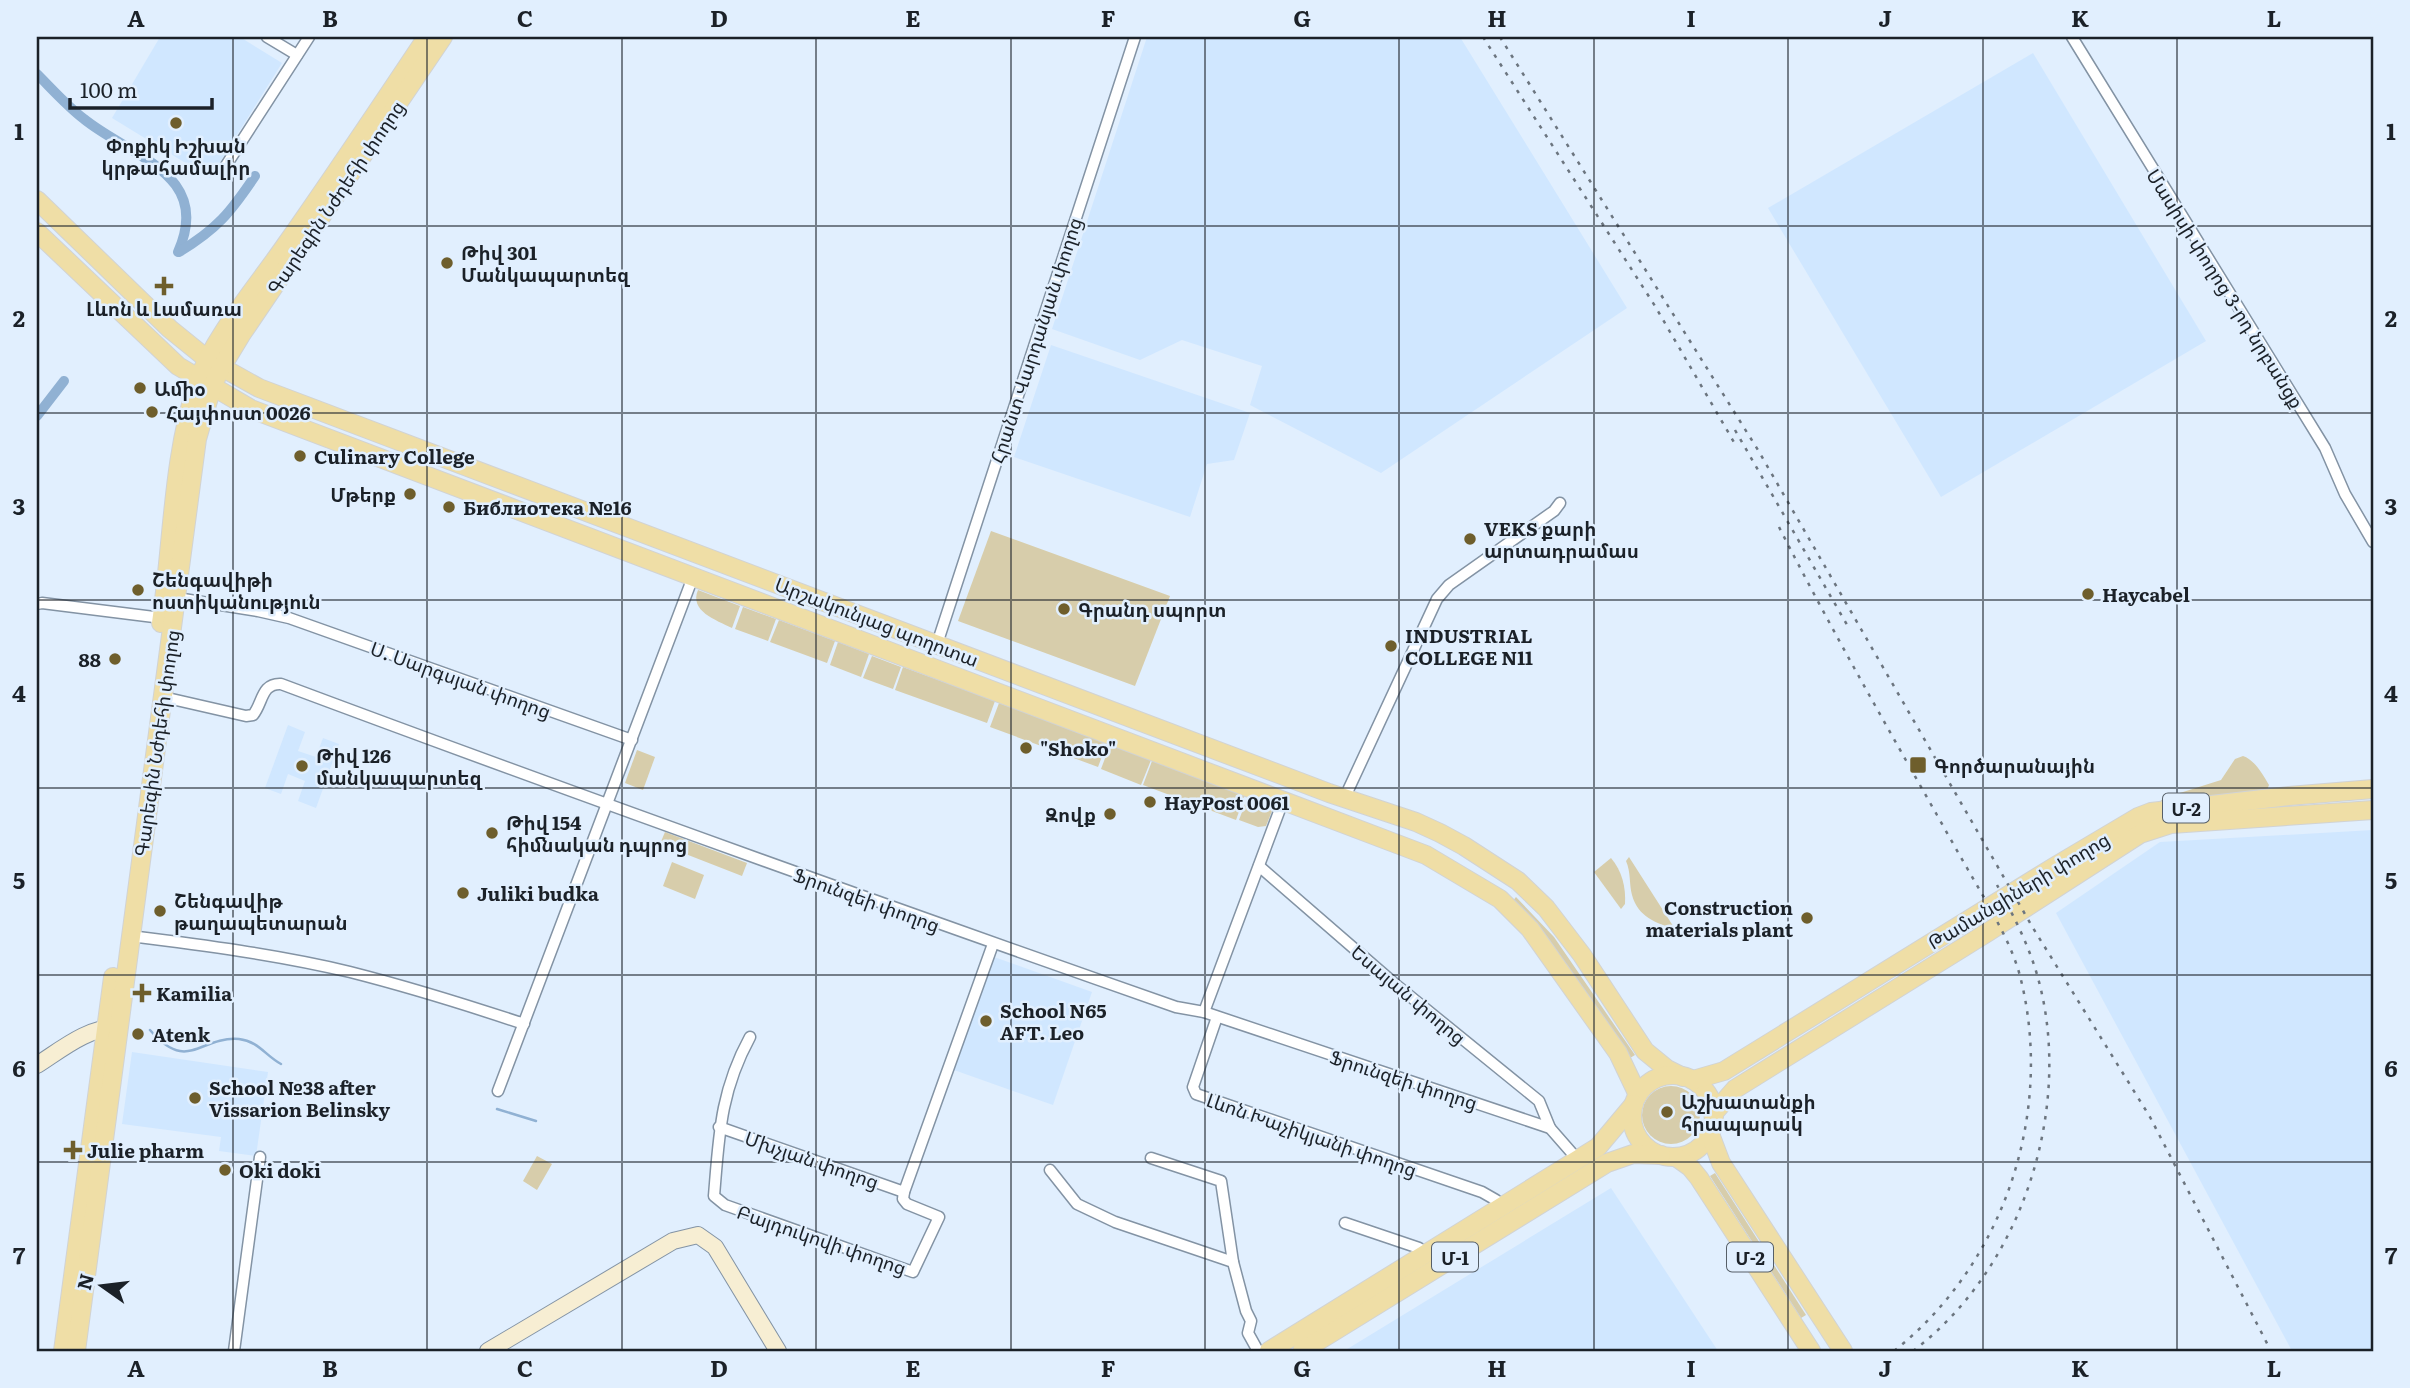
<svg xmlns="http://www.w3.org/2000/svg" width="2410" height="1388" font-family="Literata,'Noto Sans Armenian',serif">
<rect width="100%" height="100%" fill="#e1effe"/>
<g fill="#d0e7ff">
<path d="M 160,37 L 240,37 L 282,63 L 210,178 L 112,118 Z"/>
<path d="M 1147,37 L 1460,37 L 1627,308 L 1381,473 L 1250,405 L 1262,366 L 1182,340 L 1140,360 L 1052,329 Z"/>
<path d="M 2033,53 L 2206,341 L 1941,497 L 1768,208 Z"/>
<path d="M 1051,345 L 1250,413 L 1234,460 L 1207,464 L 1190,517 L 1014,457 Z"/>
<path d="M 288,725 L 305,732 L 298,751 L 316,757 L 323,738 L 339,744 L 316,808 L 298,801 L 305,781 L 288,774 L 281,794 L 265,788 Z"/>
<path d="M 2373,830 L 2373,1351 L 2292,1351 L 2056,913 L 2160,842 Z"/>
<path d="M 994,957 L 1092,992 L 1053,1105 L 954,1070 Z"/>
<path d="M 132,1052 L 268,1072 L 256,1156 L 219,1151 L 221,1137 L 122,1124 Z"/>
<path d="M 1611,1188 L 1718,1351 L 1344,1351 Z"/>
</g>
<g fill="#d7cdab">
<path d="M 991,531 L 1170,596 L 1135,686 L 958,621 Z"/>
<path d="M 698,590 L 740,606 L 732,628 C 716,620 689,611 698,590 Z"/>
<path d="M 743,607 L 776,619 L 768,641 L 735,629 Z"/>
<path d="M 779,620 L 835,641 L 827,663 L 770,642 Z"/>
<path d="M 838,642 L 869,654 L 861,677 L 830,665 Z"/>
<path d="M 872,656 L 901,667 L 893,689 L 863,678 Z"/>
<path d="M 903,667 L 995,701 L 987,723 L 895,690 Z"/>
<path d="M 999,703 L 1107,743 L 1098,767 L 990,727 Z"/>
<path d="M 1110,745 L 1151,760 L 1141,785 L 1101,769 Z"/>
<path d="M 637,750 L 655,757 L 643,790 L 625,783 Z"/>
<path d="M 2243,756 C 2255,760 2263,775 2269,785 L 2267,790 L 2158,803 L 2164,798 L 2221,780 L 2235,759 Z"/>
<path d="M 1152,761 L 1245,795 L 1236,820 L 1143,785 Z"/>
<path d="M 1248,796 L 1274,806 L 1266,826 L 1258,827 L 1239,820 Z"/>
<path d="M 665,832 L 747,863 L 742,876 L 660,844 Z"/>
<path d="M 1629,857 L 1675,929 C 1656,923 1638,917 1632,895 C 1629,884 1631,872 1626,861 Z"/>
<path d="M 1611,858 C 1622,871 1626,887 1625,904 L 1621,909 L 1594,872 Z"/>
<path d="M 672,862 L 704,875 L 695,899 L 663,886 Z"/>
<path d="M 1516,897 L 1554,937 L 1635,1055 L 1630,1058 L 1549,941 L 1512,902 Z"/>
<circle cx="1671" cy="1115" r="29"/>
<path d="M 537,1156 L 552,1164 L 537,1190 L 523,1181 Z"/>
<path d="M 1715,1173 L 1806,1315 L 1801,1318 L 1710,1176 Z"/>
</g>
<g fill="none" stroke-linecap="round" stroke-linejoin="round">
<g stroke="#90b1d3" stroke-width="2.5">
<path d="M 150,1030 C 188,1074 199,1036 239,1039 C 258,1041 266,1056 281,1064"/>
<path d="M 497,1109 L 536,1121"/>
</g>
<g stroke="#90b1d3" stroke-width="10">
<path d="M 37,74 C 52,89 67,106 84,119 C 131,157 213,174 178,252"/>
<path d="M 179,252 C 217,229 230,213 255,176"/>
<path d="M 37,416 L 64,381"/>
</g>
<defs>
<g id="street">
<path d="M 267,37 L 297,55"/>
<path d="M 2072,37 L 2325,448 L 2345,494 L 2373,542"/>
<path d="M 225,167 L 309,37"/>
<path d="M 177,598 L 258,611 L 289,618 L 632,740"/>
<path d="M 37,604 L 42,603 L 162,618"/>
<path d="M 937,644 L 1135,37"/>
<path d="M 163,697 L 246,716 L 253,715 C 263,703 261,683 281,684 C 578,795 877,902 1176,1007 L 1204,1012 L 1550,1128 L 1578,1160"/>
<path d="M 1344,799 L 1437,599 L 1449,585 L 1554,511 L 1560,503"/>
<path d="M 1259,866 L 1395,984 L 1539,1101 L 1550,1128"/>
<path d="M 130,936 C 203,945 279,955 350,972 C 409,987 467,1005 524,1024"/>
<path d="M 1204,1012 L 1283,801"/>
<path d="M 1217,1017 L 1193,1087 L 1196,1094 L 1482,1192 L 1496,1200 L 1502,1207"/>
<path d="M 750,1037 C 720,1092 719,1136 714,1196 L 725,1205 L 913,1272 L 939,1217 L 907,1204 L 903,1199 L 904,1192 L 993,944"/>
<path d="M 498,1091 L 693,577"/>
<path d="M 719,1127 L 904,1192"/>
<path d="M 1151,1158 L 1221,1181 L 1233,1262"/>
<path d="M 1050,1170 L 1077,1204 L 1115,1222 L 1233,1262 L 1246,1311 L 1251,1321 L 1248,1333 L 1258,1351"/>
<path d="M 1345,1223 L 1419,1248 L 1423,1256"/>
<path d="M 234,1351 L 260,1157"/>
</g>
<g id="secondary">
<path d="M 37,1065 C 62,1049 88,1027 119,1027"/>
<path d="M 488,1351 L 673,1241 L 698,1235 L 715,1247 L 778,1351"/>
</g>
<g id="primary">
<path d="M 37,200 L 170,329 L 207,359 L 259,388 L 1329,793 L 1416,822 L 1440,833 L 1464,846 L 1518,881 L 1546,908 L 1582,955 L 1645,1051 L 1667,1069 L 1683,1077"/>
<path d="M 37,232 L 178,366 L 251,409 L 1426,855 L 1500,899 L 1530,929 L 1618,1053 L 1638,1095"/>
<path d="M 161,623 C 173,543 172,458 198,381 C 214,336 259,284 287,243 C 335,175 381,106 427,37"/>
<circle cx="1673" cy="1116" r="41"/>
<path d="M 1693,1080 L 1724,1071 L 2054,867 L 2138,817 L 2151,812 L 2289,796 L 2373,789"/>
<path d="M 1713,1114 L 1735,1089 L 1988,932 L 2140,834 L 2171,824 L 2373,810"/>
<path d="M 1710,1134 L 1721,1163 L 1843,1351"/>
<path d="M 1676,1157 L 1690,1167 L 1699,1178 L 1811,1351"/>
<path d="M 63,1351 L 113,977"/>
<path d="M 76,1351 L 197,439 L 212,387 L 221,368 L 241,335 L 443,37"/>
<path d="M 1269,1351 L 1598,1147 L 1634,1104"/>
<path d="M 1302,1351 L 1607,1163 L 1633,1154 L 1661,1155"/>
</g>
</defs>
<use href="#street" stroke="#8393a4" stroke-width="13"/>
<use href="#secondary" stroke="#8393a4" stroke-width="18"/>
<use href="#primary" stroke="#d1d3d4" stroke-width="20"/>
<use href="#street" stroke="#fff" stroke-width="10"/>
<use href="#secondary" stroke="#f7eed3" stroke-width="16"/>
<use href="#primary" stroke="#efdea6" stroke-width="18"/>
<g stroke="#6c757f" stroke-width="2.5" stroke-dasharray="3.5 7" stroke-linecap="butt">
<path d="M 1483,37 L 1655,306 L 1735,444"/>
<path d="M 1500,37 L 1758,450 L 2033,928 L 2150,1117 L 2271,1351"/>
<path d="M 1735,430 L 1850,630"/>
<path d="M 1779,527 C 1829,625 1883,720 1937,815 C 1952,842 1967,868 1982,894 C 1997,921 2014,950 2021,980 C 2054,1115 2003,1265 1894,1351"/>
<path d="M 1913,1351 C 2022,1269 2074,1108 2038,978 C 2029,945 2013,915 1997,885"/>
</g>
</g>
<path fill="none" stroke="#1b2128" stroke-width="2" stroke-opacity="0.55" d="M 233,37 L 233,1351M 427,37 L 427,1351M 622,37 L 622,1351M 816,37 L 816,1351M 1011,37 L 1011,1351M 1205,37 L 1205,1351M 1399,37 L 1399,1351M 1594,37 L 1594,1351M 1788,37 L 1788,1351M 1983,37 L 1983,1351M 2177,37 L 2177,1351M 37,226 L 2373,226M 37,413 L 2373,413M 37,600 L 2373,600M 37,788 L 2373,788M 37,975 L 2373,975M 37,1162 L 2373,1162"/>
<g fill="#6e5e2c" stroke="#e1effe" stroke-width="2.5">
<circle cx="176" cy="123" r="7"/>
<circle cx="447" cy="263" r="7"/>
<path d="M160.5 275.5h7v7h7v7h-7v7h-7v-7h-7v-7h7z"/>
<circle cx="140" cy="388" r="7"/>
<circle cx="152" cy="412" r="7"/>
<circle cx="300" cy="456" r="7"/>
<circle cx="410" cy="494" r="7"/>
<circle cx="449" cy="507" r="7"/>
<circle cx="1470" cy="539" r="7"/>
<circle cx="138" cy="590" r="7"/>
<circle cx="2088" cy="594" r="7"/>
<circle cx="1064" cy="609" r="7"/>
<circle cx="1391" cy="646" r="7"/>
<circle cx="115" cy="659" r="7"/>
<circle cx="1026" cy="748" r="7"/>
<rect x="1909" y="756" width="18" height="18" rx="3.5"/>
<circle cx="302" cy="766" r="7"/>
<circle cx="1150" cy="802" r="7"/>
<circle cx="1110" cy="814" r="7"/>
<circle cx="492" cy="833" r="7"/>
<circle cx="463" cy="893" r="7"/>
<circle cx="160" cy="911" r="7"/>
<circle cx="1807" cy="918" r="7"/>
<path d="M138.5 982.5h7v7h7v7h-7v7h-7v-7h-7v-7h7z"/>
<circle cx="986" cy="1021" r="7"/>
<circle cx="138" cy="1034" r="7"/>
<circle cx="195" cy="1098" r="7"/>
<circle cx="1667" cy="1112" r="7"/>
<path d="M69.5 1139.5h7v7h7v7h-7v7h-7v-7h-7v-7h7z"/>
<circle cx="225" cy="1170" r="7"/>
</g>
<g text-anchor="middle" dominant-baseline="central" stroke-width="5" stroke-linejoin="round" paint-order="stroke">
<g fill="#e1effe" stroke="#565f68" stroke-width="2">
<rect x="2163" y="793.5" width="46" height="29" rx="5"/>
<rect x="1432" y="1242.5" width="46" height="29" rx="5"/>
<rect x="1727" y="1242.5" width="46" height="29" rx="5"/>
</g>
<g font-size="18" font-weight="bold" fill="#1b2128">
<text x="2186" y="808">Մ-2</text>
<text x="1455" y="1257">Մ-1</text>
<text x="1750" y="1257">Մ-2</text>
</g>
<g font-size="19" font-weight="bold" fill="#1b2128" stroke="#e1effe" text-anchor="start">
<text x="176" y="145" text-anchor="middle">Փոքիկ Իշխան<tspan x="176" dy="22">կրթահամալիր</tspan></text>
<text x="461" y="252">Թիվ 301<tspan x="461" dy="22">Մանկապարտեզ</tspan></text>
<text x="164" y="308" text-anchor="middle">Լևոն և Լամառա</text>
<text x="154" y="388">Ամիօ</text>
<text x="166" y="412">Հայփոստ 0026</text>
<text x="314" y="456">Culinary College</text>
<text x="396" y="494" text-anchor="end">Մթերք</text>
<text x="463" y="507">Библиотека №16</text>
<text x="1484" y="528">VEKS քարի<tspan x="1484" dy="22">արտադրամաս</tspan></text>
<text x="152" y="579">Շենգավիթի<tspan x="152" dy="22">ոստիկանություն</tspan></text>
<text x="2102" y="594">Haycabel</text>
<text x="1078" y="609">Գրանդ սպորտ</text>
<text x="1405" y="635">INDUSTRIAL<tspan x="1405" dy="22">COLLEGE N11</tspan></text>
<text x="101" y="659" text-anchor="end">88</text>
<text x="1040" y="748">"Shoko"</text>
<text x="316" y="755">Թիվ 126<tspan x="316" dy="22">մանկապարտեզ</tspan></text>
<text x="1934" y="765">Գործարանային</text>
<text x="1164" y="802">HayPost 0061</text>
<text x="1096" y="814" text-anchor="end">Զովք</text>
<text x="506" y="822">Թիվ 154<tspan x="506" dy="22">հիմնական դպրոց</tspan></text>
<text x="477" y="893">Juliki budka</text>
<text x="174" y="900">Շենգավիթ<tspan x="174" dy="22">թաղապետարան</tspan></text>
<text x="1793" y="907" text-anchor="end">Construction<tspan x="1793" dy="22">materials plant</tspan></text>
<text x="156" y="993">Kamilia</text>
<text x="1000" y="1010">School N65<tspan x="1000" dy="22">AFT. Leo</tspan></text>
<text x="152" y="1034">Atenk</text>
<text x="209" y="1087">School №38 after<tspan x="209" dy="22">Vissarion Belinsky</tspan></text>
<text x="1681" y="1101">Աշխատանքի<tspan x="1681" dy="22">հրապարակ</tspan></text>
<text x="87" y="1150">Julie pharm</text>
<text x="239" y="1170">Oki doki</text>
</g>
<g font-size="19" fill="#1b2128" stroke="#e1effe">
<text transform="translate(335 197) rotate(-56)">Գարեգին Նժդեհի փողոց</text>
<text transform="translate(2226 288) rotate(58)">Մասիսի փողոց 3-րդ նրբանցք</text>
<text transform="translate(1035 340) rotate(-72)">Հրանտ Վարդանյան փողոց</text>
<text transform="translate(877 621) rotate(21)">Արշակունյաց պողոտա</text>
<text transform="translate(461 679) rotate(20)">Ս. Սարգսյան փողոց</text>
<text transform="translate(156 743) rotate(-82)">Գարեգին Նժդեհի փողոց</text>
<text transform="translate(2018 890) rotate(-31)">Թամանցիների փողոց</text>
<text transform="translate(867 899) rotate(20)">Ֆրունզեի փողոց</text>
<text transform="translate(1409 994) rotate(40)">Եսայան փողոց</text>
<text transform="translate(1404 1079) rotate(18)">Ֆրունզեի փողոց</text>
<text transform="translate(1312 1134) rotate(19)">Լևոն Խաչիկյանի փողոց</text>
<text transform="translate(812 1159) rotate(19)">Մխչյան փողոց</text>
<text transform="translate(822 1239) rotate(19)">Բայդուկովի փողոց</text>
</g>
</g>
<rect width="2410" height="1388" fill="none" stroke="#e1effe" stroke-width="77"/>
<g transform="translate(102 1286) rotate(284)" stroke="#e1effe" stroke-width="5" paint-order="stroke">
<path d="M0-5L12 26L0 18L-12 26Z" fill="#1b2128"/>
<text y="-10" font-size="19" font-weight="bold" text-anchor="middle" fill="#1b2128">N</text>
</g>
<path d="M70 98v10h142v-10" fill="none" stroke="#1b2128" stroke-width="3.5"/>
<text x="80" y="98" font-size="21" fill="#1b2128" stroke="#e1effe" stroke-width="5" paint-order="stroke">100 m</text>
<rect x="38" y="38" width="2334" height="1312" fill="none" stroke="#1b2128" stroke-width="2.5"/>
<g font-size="23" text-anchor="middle" font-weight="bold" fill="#1b2128">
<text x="136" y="27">A</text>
<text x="330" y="27">B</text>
<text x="525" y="27">C</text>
<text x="719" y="27">D</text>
<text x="913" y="27">E</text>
<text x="1108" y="27">F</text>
<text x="1302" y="27">G</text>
<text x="1497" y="27">H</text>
<text x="1691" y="27">I</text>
<text x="1885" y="27">J</text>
<text x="2080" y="27">K</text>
<text x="2274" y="27">L</text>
<text x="19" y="140">1</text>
<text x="2391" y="140">1</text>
<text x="19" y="327">2</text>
<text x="2391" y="327">2</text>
<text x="19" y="515">3</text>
<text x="2391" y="515">3</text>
<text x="19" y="702">4</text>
<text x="2391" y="702">4</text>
<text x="19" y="889">5</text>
<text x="2391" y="889">5</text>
<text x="19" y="1077">6</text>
<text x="2391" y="1077">6</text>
<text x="19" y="1264">7</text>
<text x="2391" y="1264">7</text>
<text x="136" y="1377">A</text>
<text x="330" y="1377">B</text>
<text x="525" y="1377">C</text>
<text x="719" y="1377">D</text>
<text x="913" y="1377">E</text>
<text x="1108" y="1377">F</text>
<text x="1302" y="1377">G</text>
<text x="1497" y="1377">H</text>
<text x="1691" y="1377">I</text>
<text x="1885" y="1377">J</text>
<text x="2080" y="1377">K</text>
<text x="2274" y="1377">L</text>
</g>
</svg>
